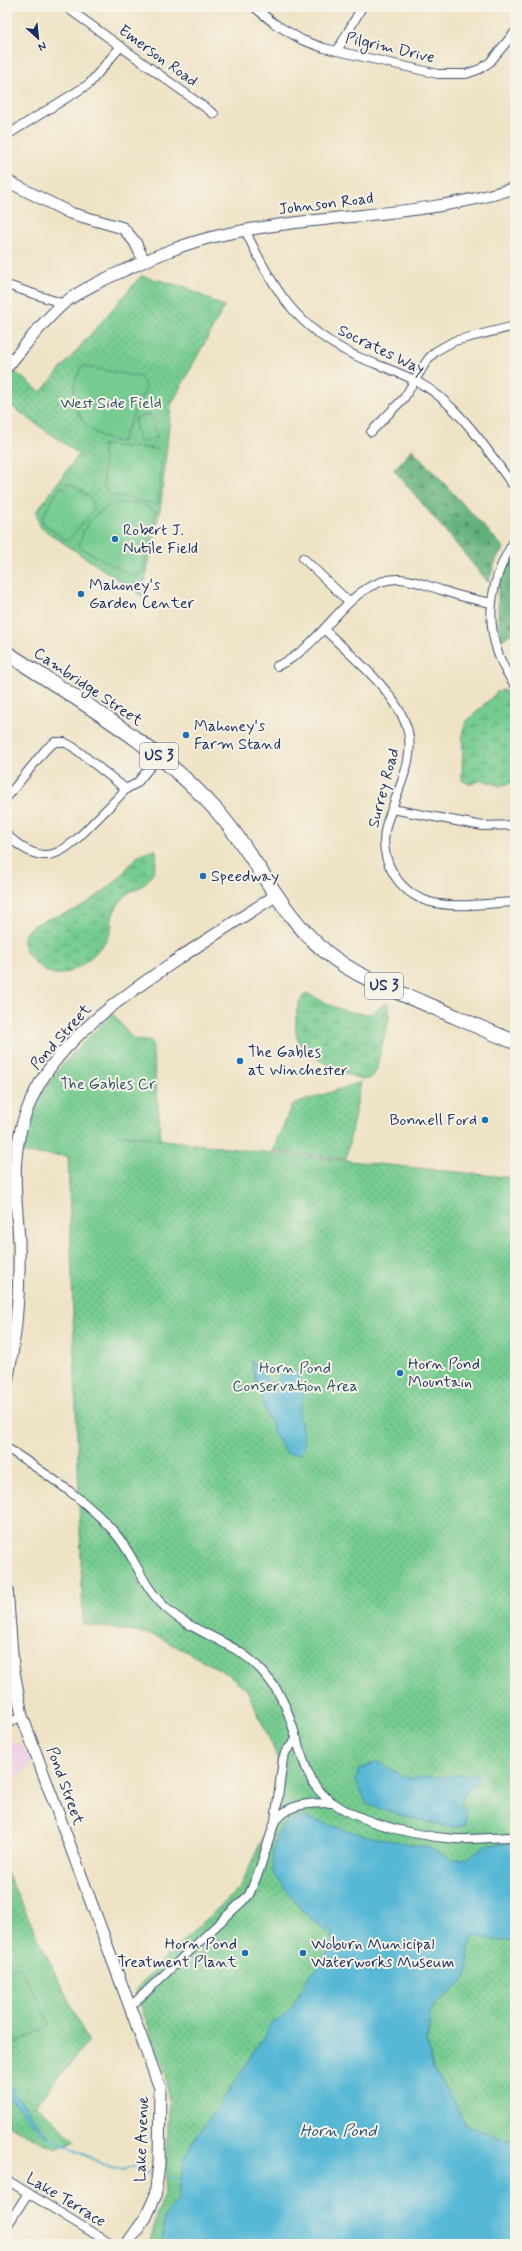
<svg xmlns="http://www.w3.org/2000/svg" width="522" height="2251" font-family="Mynerve,sans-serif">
<defs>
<pattern id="forest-firs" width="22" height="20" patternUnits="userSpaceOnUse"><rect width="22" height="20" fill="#60b07a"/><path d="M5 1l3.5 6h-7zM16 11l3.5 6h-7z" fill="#4e9067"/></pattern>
<pattern id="wetland-marsh" width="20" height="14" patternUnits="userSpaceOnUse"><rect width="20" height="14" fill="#76cc90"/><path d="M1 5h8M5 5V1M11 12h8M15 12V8" fill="none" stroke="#60a679"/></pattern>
<pattern id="park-dots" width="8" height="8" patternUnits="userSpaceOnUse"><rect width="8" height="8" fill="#76cc90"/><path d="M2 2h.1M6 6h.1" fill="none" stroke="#60a679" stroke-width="1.8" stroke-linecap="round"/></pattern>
</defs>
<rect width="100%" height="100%" fill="#f7f3e8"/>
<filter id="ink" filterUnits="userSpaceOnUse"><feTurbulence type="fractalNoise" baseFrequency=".025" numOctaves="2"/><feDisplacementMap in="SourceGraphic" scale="8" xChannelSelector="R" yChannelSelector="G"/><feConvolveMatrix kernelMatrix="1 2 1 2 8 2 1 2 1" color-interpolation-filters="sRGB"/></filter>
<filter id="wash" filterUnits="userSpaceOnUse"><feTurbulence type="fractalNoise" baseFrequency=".012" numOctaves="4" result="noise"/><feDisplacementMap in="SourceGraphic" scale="16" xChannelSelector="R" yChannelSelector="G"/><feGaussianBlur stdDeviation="0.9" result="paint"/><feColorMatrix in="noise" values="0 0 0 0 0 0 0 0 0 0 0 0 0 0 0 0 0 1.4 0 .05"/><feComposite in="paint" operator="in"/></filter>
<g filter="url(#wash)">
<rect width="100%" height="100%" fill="#efe3c5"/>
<path fill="#efd0e6" d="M 7,1740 L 17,1743 L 25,1750 L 32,1762 L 7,1790 Z"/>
<g fill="url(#forest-firs)" stroke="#3e706c">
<path d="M 412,449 L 504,548 L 497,558 L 488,582 L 394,470 Z"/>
<path d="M 511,555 L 515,559 L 515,631 L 498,643 L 498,587 Z"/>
</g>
<g fill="url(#wetland-marsh)" stroke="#487e77">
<path d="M 504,690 L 515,701 L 515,781 L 500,786 L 483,780 L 469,784 L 462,780 L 463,730 L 467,721 L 497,692 Z"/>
<path d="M 155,849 C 160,859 153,877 144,884 C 139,889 131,890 126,895 C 120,902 114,910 112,918 C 111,923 112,929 110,933 C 102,951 68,983 48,972 C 36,965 27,957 23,943 C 22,921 64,916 79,908 C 92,900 105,891 116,881 C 132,866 131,855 155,849 Z"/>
<path d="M 305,994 L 309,994 C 329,1006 348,1014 371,1014 L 386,1003 L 388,1004 C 393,1014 385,1033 382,1043 C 380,1053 379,1071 371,1078 C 363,1086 307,1056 301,1046 C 296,1038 295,1029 296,1019 C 297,1009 298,1002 305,994 Z"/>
</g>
<g fill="url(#park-dots)" stroke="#487e77">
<path d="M 141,276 L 186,287 L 224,307 L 171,405 L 161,504 L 142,596 L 40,527 L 36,512 L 79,454 L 7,403 L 7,377 L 13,370 L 41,392 Z"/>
<path d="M 113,1014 L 133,1039 L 152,1042 L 161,1139 L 118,1134 L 243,1150 L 515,1178 L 515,2244 L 149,2244 L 165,2189 L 169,2108 L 166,2075 L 135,1990 L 174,1949 L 240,1888 L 272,1817 L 278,1758 L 247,1690 L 228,1674 L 155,1635 L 83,1624 L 68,1156 L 23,1153 C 28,1092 71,1054 113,1014 Z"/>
<path d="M 361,1082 L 346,1159 L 272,1151 L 292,1105 Z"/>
<path d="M 7,1873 L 88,2041 L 37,2104 L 76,2141 L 56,2149 L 7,2125 Z"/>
</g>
<g fill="#76cc90" stroke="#487e77">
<path d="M 82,366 L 140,377 L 146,387 L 121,442 C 95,439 72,418 74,390 C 74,382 79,373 82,366 Z"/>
<path d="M 150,414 L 157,437 L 140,442 L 134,419 Z"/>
<path d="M 103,445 L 157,449 L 162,455 L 158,505 L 108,494 L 104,484 Z"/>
<path d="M 69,483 L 91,498 L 94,510 L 67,541 L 44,524 L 42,518 L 61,486 L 65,489 Z"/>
<path d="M 120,503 L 140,504 L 156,511 L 142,572 L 134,576 L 79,547 C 85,520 94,512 120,503 Z"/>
<path d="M 19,1966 L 50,2025 L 8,2047 L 7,1972 Z"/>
</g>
<g fill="#56b8d5" stroke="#38749a">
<path d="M 251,1361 C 261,1367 261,1378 273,1383 C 280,1375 285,1372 295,1372 C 303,1382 305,1392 302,1405 C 301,1408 299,1411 299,1414 C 300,1428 309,1441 300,1454 C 294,1454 289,1455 285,1451 C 273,1440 254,1379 251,1361 Z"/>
<path d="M 377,1761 L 403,1777 L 411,1778 L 476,1774 L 481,1781 C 443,1804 473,1804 464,1826 C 454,1832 381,1810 367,1804 L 356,1780 L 359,1770 Z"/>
<path d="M 303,1817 L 366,1836 L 426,1847 L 455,1860 L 467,1858 L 486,1845 L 515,1843 L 515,1942 L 493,1940 L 474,1935 L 469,1948 L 467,1976 L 456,1988 L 435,2003 L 431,2011 L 427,2041 L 433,2069 L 454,2102 L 466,2125 L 505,2140 L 515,2140 L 515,2244 L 162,2244 L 165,2216 L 178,2198 L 184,2161 L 191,2144 L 231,2088 L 274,2020 L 276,2022 L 291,2009 L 309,1977 L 329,1951 L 332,1940 L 331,1934 L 304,1913 L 272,1871 C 273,1845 272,1823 303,1817 Z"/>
<path d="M 7,2083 L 49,2138 C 42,2136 9,2099 7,2092 C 6,2090 7,2086 7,2083 Z"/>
</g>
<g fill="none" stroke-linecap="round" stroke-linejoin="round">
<g stroke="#56b8d5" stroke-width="2">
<path d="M 48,2137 L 111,2168 L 122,2170 L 133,2167 L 150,2174"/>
<path d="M 167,2177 L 181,2181"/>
</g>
</g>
</g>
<g filter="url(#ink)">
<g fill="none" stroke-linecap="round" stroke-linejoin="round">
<defs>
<g id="street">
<path d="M 66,7 L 214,114"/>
<path d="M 254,7 L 275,24 L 302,40 L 324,48 L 438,74 L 466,74 L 480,69 L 490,62 L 515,32"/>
<path d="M 337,51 L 362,7"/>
<path d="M 7,135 L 89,84 L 121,46"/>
<path d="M 245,230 C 273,289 296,328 356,356 C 384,368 417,377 440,397 C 470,422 492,457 515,488"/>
<path d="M 7,285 L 64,304"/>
<path d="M 371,432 L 404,398 L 428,359 L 436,351 L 454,341 L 515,326"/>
<path d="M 515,540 C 485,586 482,640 515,685"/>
<path d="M 303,558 L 349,602"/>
<path d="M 325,630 C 352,657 399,693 408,732 C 414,757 402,780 394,803 C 392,810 388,818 386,826 C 378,859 398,893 430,902 C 457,909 488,903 515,902"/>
<path d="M 277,666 C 325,647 348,577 400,579 C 415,580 428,586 441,590 C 458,596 475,600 492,603"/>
<path d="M 7,797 L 46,749 L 55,742 L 64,742 L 73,747 L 126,789"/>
<path d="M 392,809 L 483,826 L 515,825"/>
<path d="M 7,835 C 42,868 60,857 89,827 C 102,814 114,802 126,789 L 137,783 L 159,756"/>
<path d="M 7,1448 C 44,1473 86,1499 115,1533 C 135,1556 142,1586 165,1607 C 193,1634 236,1641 262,1671 C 295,1707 291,1736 310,1777 C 329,1819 414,1836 456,1839 C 476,1840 495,1837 515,1837"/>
<path d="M 7,1724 L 22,1716"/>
<path d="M 276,1820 C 289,1803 311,1803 331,1803"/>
<path d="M 131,2006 L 249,1895 L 259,1871 L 275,1821 L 283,1759 L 286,1751 L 297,1739"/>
<path d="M 7,2180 L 111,2244"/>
<path d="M 7,2226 L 28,2193"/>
</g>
<g id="secondary">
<path d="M 7,181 L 70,213 L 123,228 L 135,242 L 144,261"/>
<path d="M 7,367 C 25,346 42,322 63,304 C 82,289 105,279 127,269 C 156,256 185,243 217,236 C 315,213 419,219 515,188"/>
<path d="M 7,1382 C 17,1335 20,1289 19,1242 C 18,1215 13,1186 16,1159 C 18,1132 27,1105 41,1081 C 74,1027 138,986 190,951 C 219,932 248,913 277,895"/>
<path d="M 7,1589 L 13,1666 L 22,1716 L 160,2088 L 159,2164 L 155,2197 L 146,2217 L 127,2244"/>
</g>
<path id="highway" d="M 7,653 C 79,701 158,745 216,810 C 256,854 279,914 326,952 C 356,977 395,991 431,1006 C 459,1018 487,1031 515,1042"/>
</defs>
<use href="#street" stroke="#3b4a6d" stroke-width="10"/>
<use href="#secondary" stroke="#3b4a6d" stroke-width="13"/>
<use href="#highway" stroke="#3b4a6d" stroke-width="16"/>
<use href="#street" stroke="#fff" stroke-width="8"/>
<use href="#secondary" stroke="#fff" stroke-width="11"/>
<use href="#highway" stroke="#fff" stroke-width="14"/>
</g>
</g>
<g fill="#1f6fb2" stroke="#f7f3e8" stroke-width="1.5">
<circle cx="115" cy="539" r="4"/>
<circle cx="81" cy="594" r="4"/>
<circle cx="186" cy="735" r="4"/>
<circle cx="203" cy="876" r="4"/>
<circle cx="240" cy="1061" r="4"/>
<circle cx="485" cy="1120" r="4"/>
<circle cx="400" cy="1373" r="4"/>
<circle cx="245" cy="1953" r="4"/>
<circle cx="303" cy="1953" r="4"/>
</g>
<g text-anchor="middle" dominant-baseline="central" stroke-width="4" stroke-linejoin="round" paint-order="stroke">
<g fill="#f7f3e8" stroke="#5d6a87" stroke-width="1">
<rect x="140" y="743" width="38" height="26" rx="3"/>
<rect x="365" y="973" width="38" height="26" rx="3"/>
</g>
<g font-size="15" font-weight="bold" fill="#1b2f5e">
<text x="159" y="756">US 3</text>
<text x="384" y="986">US 3</text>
</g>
<g font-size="16" fill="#1b2f5e" stroke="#f7f3e8">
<text transform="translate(390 48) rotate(13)">Pilgrim Drive</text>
<text transform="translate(158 56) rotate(36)">Emerson Road</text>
<text transform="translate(326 204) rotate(-7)">Johnson Road</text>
<text transform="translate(381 350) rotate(26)">Socrates Way</text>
<text transform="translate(88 687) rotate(34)">Cambridge Street</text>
<text transform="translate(384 788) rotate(-75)">Surrey Road</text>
<text transform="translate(61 1037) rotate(-48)">Pond Street</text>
<text transform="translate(65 1786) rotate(70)">Pond Street</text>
<text transform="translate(142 2139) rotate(-88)">Lake Avenue</text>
<text transform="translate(66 2200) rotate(31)">Lake Terrace</text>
</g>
<g font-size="16" fill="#32566a" stroke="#f7f3e8">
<text x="111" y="403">West Side Field</text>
<text x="108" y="1084">The Gables Cr</text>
<text x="295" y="1368">Horn Pond<tspan x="295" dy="18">Conservation Area</tspan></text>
</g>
<g font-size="16" fill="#1b2f5e" stroke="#f7f3e8" text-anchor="start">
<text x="123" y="530">Robert J.<tspan x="123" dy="18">Nutile Field</tspan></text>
<text x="89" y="585">Mahoney's<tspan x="89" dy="18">Garden Center</tspan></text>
<text x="194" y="726">Mahoney's<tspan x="194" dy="18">Farm Stand</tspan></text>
<text x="211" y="876">Speedway</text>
<text x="248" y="1052">The Gables<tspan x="248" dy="18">at Winchester</tspan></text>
<text x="477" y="1120" text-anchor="end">Bonnell Ford</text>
<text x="408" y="1364">Horn Pond<tspan x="408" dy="18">Mountain</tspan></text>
<text x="237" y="1944" text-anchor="end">Horn Pond<tspan x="237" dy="18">Treatment Plant</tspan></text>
<text x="311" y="1944">Woburn Municipal<tspan x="311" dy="18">Waterworks Museum</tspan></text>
</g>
<g font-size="17" font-style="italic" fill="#2d5882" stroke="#f7f3e8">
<text x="338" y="2131">Horn Pond</text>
</g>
</g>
<rect width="522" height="2251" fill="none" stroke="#f7f3e8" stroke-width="24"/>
<g transform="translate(38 38) rotate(153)" stroke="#f7f3e8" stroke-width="3" paint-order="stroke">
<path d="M0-3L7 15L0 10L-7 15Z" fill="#1b2f5e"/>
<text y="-6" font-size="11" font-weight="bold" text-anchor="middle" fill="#1b2f5e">N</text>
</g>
</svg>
